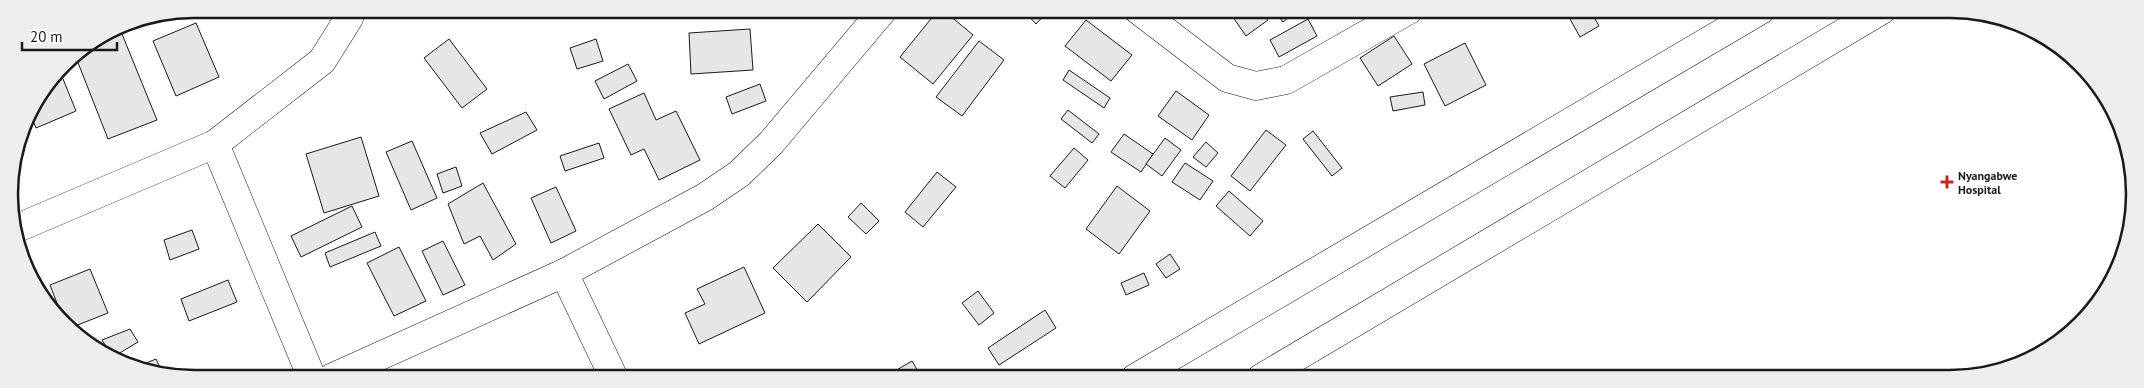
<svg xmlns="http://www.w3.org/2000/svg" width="2144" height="388" font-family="'PT Sans',sans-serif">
<rect width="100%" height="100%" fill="#fff"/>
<g fill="#e6e6e6" stroke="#1a1a1a">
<path d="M 939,9 L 942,9 L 973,35 L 933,84 L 900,57 Z"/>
<path d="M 1026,9 L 1050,9 L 1036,24 L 1024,11 Z"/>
<path d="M 1228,10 L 1261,10 L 1268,20 L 1246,36 Z"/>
<path d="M 1274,10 L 1298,10 L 1283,22 Z"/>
<path d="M 1565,10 L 1590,10 L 1599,26 L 1580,37 Z"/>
<path d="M 1308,19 L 1317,36 L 1279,57 L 1270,40 Z"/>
<path d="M 1086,20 L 1132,55 L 1111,81 L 1065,46 Z"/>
<path d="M 124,23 L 122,34 L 94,43 L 123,23 Z"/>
<path d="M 196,23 L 219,77 L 176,96 L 153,41 Z"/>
<path d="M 750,29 L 753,70 L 691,74 L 689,33 Z"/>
<path d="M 122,34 L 157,120 L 108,139 L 75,55 L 94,43 Z"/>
<path d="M 1394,36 L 1412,64 L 1378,86 L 1360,58 Z"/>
<path d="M 449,39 L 487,89 L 462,108 L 424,58 Z"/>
<path d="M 596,39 L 603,61 L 577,69 L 570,48 Z"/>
<path d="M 979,41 L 1004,60 L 962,116 L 936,97 Z"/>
<path d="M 1465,43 L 1486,85 L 1445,106 L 1424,64 Z"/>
<path d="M 628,64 L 637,81 L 604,99 L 595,81 Z"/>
<path d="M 59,69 L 76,111 L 36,128 L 29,111 Z"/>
<path d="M 1069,70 L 1110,98 L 1104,108 L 1063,80 Z"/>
<path d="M 760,84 L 766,101 L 732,114 L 726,97 Z"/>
<path d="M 1176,91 L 1209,115 L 1192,140 L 1158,116 Z"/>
<path d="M 1423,92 L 1425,105 L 1393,111 L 1390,97 Z"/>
<path d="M 644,93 L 656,120 L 676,111 L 700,160 L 659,180 L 644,149 L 631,155 L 609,109 Z"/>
<path d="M 1068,110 L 1099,134 L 1092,143 L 1061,119 Z"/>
<path d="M 526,112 L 537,130 L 492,154 L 480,133 Z"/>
<path d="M 1266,130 L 1286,145 L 1250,191 L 1231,176 Z"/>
<path d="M 1313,131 L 1342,168 L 1332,176 L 1303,139 Z"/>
<path d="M 1124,134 L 1153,154 L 1141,172 L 1111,152 Z"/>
<path d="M 361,137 L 379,196 L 324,213 L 306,154 Z"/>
<path d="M 1165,138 L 1181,150 L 1162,176 L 1146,164 Z"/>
<path d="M 412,141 L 437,198 L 411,210 L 386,152 Z"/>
<path d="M 1206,142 L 1218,153 L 1206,167 L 1193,157 Z"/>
<path d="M 599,143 L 604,158 L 565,171 L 560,156 Z"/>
<path d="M 1074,148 L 1088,160 L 1065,188 L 1050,176 Z"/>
<path d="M 1185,163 L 1213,181 L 1200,200 L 1172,182 Z"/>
<path d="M 456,167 L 462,186 L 443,193 L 437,174 Z"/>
<path d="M 937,172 L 956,187 L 923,227 L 905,212 Z"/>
<path d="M 483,183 L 516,244 L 493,260 L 480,236 L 464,244 L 448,204 Z"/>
<path d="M 1117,186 L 1150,211 L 1119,254 L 1086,229 Z"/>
<path d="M 556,187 L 576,231 L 551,243 L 531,198 Z"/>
<path d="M 1229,191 L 1263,221 L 1250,236 L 1216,206 Z"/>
<path d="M 861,203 L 879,221 L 866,234 L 848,217 Z"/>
<path d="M 352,206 L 362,227 L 301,257 L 291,236 Z"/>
<path d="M 818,224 L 851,257 L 807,302 L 773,268 Z"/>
<path d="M 192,230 L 199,249 L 170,260 L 164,240 Z"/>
<path d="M 375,232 L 381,246 L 330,267 L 325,253 Z"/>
<path d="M 443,241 L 465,285 L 443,295 L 422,251 Z"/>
<path d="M 399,247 L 426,301 L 394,316 L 367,263 Z"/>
<path d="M 1170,254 L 1180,269 L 1166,278 L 1156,264 Z"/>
<path d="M 744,267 L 765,313 L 699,344 L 685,313 L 705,304 L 697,289 Z"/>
<path d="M 90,269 L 108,313 L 70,328 L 65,324 L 50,285 Z"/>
<path d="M 1144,273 L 1149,285 L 1126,295 L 1121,283 Z"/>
<path d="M 228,280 L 237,302 L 189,321 L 181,299 Z"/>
<path d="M 978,291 L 994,313 L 979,325 L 962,303 Z"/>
<path d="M 1045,310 L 1056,328 L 999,365 L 988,348 Z"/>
<path d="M 130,329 L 138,342 L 113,357 L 102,340 Z"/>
<path d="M 156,359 L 164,376 L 136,367 Z"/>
<path d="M 912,361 L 922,378 L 883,378 Z"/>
<path d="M 251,370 L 255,378 L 236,378 Z"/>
</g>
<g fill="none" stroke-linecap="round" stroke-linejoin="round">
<defs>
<g id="minor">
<path d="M 1138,10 L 1227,78 L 1256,86 L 1286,80 L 1409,10"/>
<path d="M 215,144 L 312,378"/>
<path d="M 15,229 L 215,144 L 322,61 L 349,18 L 352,9"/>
<path d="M 564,273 L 614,378"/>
<path d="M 331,378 L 564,273 L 705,197 L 739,174 L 771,143 L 884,9"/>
<path d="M 1135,378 L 1761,10"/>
<path d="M 1261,378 L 1882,10"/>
</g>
</defs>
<use href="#minor" stroke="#1a1a1a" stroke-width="29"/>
<use href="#minor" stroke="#fff" stroke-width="28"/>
</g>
<path fill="#c62828" stroke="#fff" stroke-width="2" d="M1944.5 174.5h5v5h5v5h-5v5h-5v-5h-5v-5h5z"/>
<g text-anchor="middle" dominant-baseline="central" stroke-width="4" stroke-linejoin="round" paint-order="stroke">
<g font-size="12" font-weight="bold" fill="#1a1a1a" stroke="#fff" text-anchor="start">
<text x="1958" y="175">Nyangabwe<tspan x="1958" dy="14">Hospital</tspan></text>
</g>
</g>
<path d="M0 0H2144V388H0ZM194 18H1950A176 176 0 0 1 2126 194V194A176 176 0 0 1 1950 370H194A176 176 0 0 1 18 194V194A176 176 0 0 1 194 18Z" fill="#ededed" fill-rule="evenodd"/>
<path fill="none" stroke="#1a1a1a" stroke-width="2.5" d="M194 18H1950A176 176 0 0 1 2126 194V194A176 176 0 0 1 1950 370H194A176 176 0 0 1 18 194V194A176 176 0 0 1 194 18Z"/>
<path d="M22 42v8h95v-8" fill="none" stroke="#1a1a1a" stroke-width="2.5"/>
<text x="30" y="42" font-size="15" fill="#1a1a1a" stroke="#ffffff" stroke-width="4" paint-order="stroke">20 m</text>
</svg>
